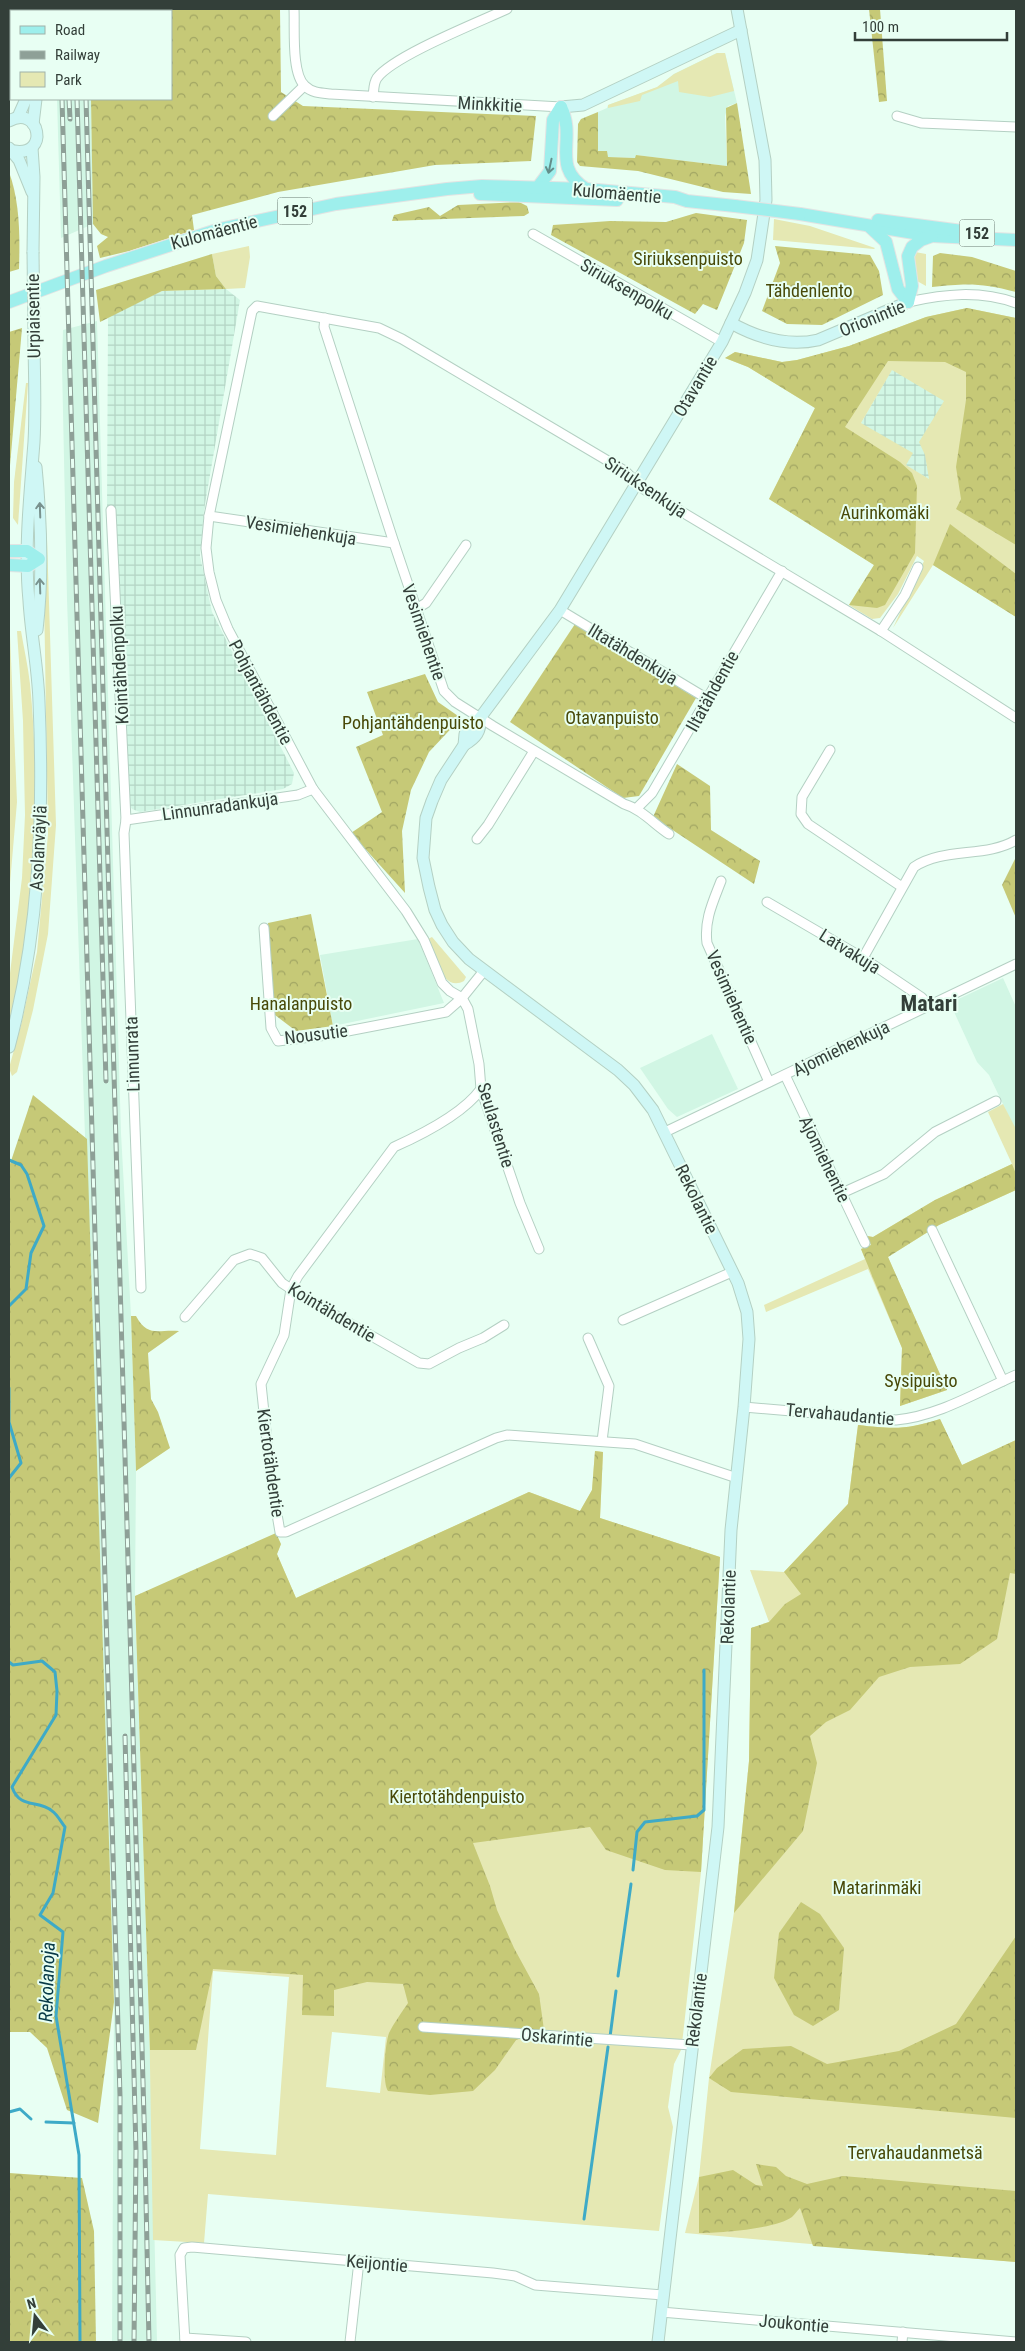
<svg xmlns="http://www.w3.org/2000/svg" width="1025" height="2351" font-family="'Roboto Condensed',sans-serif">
<defs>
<pattern id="industrial-grid" width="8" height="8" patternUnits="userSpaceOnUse" patternTransform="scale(1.25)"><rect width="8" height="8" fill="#d1f6e4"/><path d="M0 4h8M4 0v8" fill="none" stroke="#b4d4c4"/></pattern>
<pattern id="forest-crowns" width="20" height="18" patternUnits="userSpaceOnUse" patternTransform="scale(1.25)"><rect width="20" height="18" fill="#c6c977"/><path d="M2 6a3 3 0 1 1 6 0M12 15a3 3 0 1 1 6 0" fill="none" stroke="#a1a563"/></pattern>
</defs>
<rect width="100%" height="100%" fill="#e8fff3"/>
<g fill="#d1f6e4">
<path d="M 717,53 L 725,53 L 737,103 L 728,106 L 725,116 L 727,166 L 636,155 L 636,158 L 607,157 L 598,151 L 598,112 L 607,108 L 608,105 L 658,87 L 674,74 Z"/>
<path d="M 57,99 L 91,99 L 93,224 L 61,238 Z"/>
<path d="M 97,321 L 121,1133 L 131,1316 L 136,1471 L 135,1596 L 149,2008 L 157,2342 L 112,2342 L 114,2002 L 67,599 L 62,365 L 63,330 Z"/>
<path d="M 418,939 L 444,1003 L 333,1026 L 320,955 Z"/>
<path d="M 1003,978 L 1016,1007 L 1015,1129 L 989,1075 L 977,1062 L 950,1003 Z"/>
<path d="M 712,1034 L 738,1089 L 677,1117 L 668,1109 L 640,1068 Z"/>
</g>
<g fill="url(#industrial-grid)">
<path d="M 226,289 L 240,300 L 204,510 L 200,556 L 212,612 L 294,773 L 292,784 L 283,789 L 140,812 L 132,809 L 129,804 L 107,513 L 108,317 L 162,291 Z"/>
<path d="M 892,369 L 962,375 L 939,485 L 900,462 L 861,423 Z"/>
</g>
<g fill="#e5e8b3" fill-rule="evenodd">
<path d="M 717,53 L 725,53 L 734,91 L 710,97 L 679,92 L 678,81 L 642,95 L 640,101 L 608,108 L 608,105 L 657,87 L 674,74 Z"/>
<path d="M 774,219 L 810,226 L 875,248 L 874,249 L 773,240 Z"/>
<path d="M 249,246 L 250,257 L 245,288 L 226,289 L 216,276 L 212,254 Z"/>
<path d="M 915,252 L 926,254 L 926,286 L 917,281 L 913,254 Z"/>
<path d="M 967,308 L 1016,318 L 1016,617 L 933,565 L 893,628 L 924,561 L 917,556 L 898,594 L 880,618 L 872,619 L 849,605 L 874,565 L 769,499 L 815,408 L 748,367 L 725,358 L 735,352 L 782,362 L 797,360 L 849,346 L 926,317 ZM 892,370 L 944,401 L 919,442 L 925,455 L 929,479 L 906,465 L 913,453 L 861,423 Z"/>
<path d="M 26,383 L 28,383 L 18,525 L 13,518 L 14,482 Z"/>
<path d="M 43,533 L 47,539 L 56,825 L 48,934 L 33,1010 L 17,1072 L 12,1076 L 9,1068 L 21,1025 L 37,952 L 48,834 Z"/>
<path d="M 9,611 L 17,802 L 9,895 Z"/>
<path d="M 17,631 L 21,631 C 24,649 28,666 30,684 C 41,794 35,916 9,1023 L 9,981 L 22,878 L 25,815 L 23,721 Z"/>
<path d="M 432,937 L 466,977 L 464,981 C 442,993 434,954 428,939 Z"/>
<path d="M 1003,1104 L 1016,1129 L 1016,1190 L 939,1225 L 888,1257 L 947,1390 L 900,1406 L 902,1348 L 868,1269 L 766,1312 L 764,1305 L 865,1259 L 861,1249 L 871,1245 L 867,1236 L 873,1237 L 935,1200 L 1012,1164 L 988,1112 Z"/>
<path d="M 940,1419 L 962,1465 L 1016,1440 L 1016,2262 L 685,2233 L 699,2177 L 709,2078 L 734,1912 L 749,1761 L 751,1628 L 769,1622 L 750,1570 L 784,1572 L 848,1504 L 858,1425 C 893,1429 906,1430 940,1419 Z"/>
<path d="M 595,1451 L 603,1452 L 600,1518 L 720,1557 L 701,1872 L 683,2035 L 681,2050 L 674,2064 L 668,2107 L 673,2127 L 659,2231 L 208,2194 L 204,2243 L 153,2240 L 149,2008 L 135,1596 L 281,1544 L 277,1554 L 296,1598 L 529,1492 L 580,1511 L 592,1490 ZM 213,1971 L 289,1977 L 276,2155 L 200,2149 ZM 332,2032 L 386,2037 L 380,2093 L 326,2087 Z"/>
</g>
<g fill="url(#forest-crowns)">
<path d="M 88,9 L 280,9 L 281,92 L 303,106 L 536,116 L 531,161 L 435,165 L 278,192 L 192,215 L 194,230 L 129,251 L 100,258 L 97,246 L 108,237 L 101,234 L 93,224 L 91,99 L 171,99 L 171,11 L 88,11 Z"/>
<path d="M 869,9 L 880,9 L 887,101 L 879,102 Z"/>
<path d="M 737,103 L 751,194 L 723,192 L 638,171 L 580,166 L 577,162 L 578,124 L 581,119 L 598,112 L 598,151 L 607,151 L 608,157 L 635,158 L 636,155 L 727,166 L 726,108 Z"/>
<path d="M 9,172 C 20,202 20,237 19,269 L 9,272 Z"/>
<path d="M 519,202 L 527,206 L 529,213 L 524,216 L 392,221 L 394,215 L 429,207 L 440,216 L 458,205 Z"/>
<path d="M 696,213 L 747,220 L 744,243 L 717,310 L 703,304 L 695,314 L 551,235 L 553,225 L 610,221 L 666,222 Z"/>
<path d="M 775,246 L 870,255 L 879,271 L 883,295 L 822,325 L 787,324 L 762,311 L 780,263 Z"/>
<path d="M 940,253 L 972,257 L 1016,271 L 1016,292 C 982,283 967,283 932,287 L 933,256 Z"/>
<path d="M 212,254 L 216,276 L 226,289 L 162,291 L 100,322 L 96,290 Z"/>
<path d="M 967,308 L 1016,318 L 1016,545 L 956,509 L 961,499 L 956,467 L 966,400 L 966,372 L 945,362 L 888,361 L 845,427 L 900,462 L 912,473 L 917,486 L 915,553 L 885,605 L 877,608 L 849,605 L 874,565 L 769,499 L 815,408 L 748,367 L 725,358 L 735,352 L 782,362 L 797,360 L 849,346 L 926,317 Z"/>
<path d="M 22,328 L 9,477 L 9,332 Z"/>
<path d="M 950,524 L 1016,574 L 1016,617 L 933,565 Z"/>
<path d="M 575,624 L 696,698 L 639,796 L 623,798 L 510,722 Z"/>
<path d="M 425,674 L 438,702 L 461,718 L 429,752 L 411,790 L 402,831 L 405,893 L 351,833 L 382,812 L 356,747 L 383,735 L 367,692 Z"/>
<path d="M 677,764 L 710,786 L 711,830 L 760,861 L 754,884 L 653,817 Z"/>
<path d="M 1016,857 L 1016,918 L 1002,885 Z"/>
<path d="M 311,914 L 333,1026 L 296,1031 L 275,1015 L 268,923 Z"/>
<path d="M 33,1095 L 87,1139 L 114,2002 L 98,2123 L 67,2110 L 47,2048 L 30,2032 L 9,2032 L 9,1167 Z"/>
<path d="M 1012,1164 L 1016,1174 L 1016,1190 L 939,1225 L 888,1257 L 947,1390 L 900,1406 L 902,1348 L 861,1249 L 871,1245 L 867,1236 L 873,1237 L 935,1200 Z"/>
<path d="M 131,1316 L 136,1316 C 148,1338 158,1329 179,1331 L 148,1353 L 151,1399 L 158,1412 L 170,1448 L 136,1471 Z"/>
<path d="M 940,1419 L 962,1465 L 1016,1440 L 1016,1574 L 1010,1573 L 997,1639 L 960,1664 L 910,1667 L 879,1677 L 850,1710 L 826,1722 L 810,1736 L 817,1763 L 803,1831 L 734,1913 L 749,1761 L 751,1628 L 769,1622 L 785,1604 L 801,1594 L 784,1572 L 848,1504 L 858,1425 C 893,1429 906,1430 940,1419 Z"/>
<path d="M 595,1451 L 603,1452 L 600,1518 L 720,1557 L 701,1872 L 665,1870 L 606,1850 L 590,1827 L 473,1843 L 490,1886 L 497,1910 L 514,1948 L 539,1994 L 544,2030 L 516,2040 L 495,2070 L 473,2091 L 430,2095 L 388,2091 C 382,2082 385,2044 389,2033 C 394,2023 402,2012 408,2003 L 403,1984 L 367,1982 L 334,1990 L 334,2016 L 302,2015 L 303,1975 L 213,1969 L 196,2050 L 150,2050 L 135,1596 L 276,1533 L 281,1544 L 277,1554 L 296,1598 L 529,1492 L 580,1511 L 592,1490 Z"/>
<path d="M 801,1902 L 820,1914 L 844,1948 L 839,2010 L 813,2026 L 794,2015 L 774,1978 L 779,1933 Z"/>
<path d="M 1016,1936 L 1016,2118 L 731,2092 L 709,2078 L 717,2068 L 743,2049 L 791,2046 L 827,2064 L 899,2051 L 956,2024 Z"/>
<path d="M 756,2164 L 776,2167 L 786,2176 L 807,2184 L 843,2176 L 1016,2191 L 1016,2262 L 813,2246 L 800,2208 C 797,2211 795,2214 792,2217 C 776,2229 719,2233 699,2233 L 699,2177 L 733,2170 L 756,2185 L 763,2186 Z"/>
<path d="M 9,2173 L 82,2178 L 94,2231 L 96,2342 L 9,2342 Z"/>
</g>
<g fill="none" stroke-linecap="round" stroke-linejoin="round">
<g stroke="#3eaac7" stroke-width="3">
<path d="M 9,1160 L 21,1165 L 27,1174 L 44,1226 L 31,1253 L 26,1289 L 9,1306"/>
<path d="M 9,1388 L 9,1422 L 21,1463 L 9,1478"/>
<path d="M 9,1662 L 13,1665 L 42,1661 L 55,1672 L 57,1691 L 56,1715 L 12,1787 C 20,1810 39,1799 52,1811 C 57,1814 61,1822 65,1827 L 53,1893 L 40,1915 L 63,1932 L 56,2016 L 79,2155 L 80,2342"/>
<path d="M 633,1870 L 637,1832 L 645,1822 L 697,1816 L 704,1810 L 704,1670"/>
<path d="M 618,1976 L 631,1884"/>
<path d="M 610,2037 L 616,1991"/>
<path d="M 9,2112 L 20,2109 L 31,2119"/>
<path d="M 46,2122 L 74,2123"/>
<path d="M 584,2219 L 608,2047"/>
</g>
<defs>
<g id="street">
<path d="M 294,9 C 295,27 291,74 305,86 C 312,93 321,93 331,94 L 561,107"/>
<path d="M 373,97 C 374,91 373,84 377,78 C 393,56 479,22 507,9"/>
<path d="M 273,116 L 304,86"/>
<path d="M 897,116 L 921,123 L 1016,127"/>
<path d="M 533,234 L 722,342"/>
<path d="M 908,302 C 945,294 979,290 1016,303"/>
<path d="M 325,318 L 324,327 L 394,543 L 444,691 L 455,702 L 493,726 L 624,804 C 641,809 654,824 669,834"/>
<path d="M 111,510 L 126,820 L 124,833 L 141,1288"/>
<path d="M 209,516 L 394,543"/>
<path d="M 416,609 L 426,603 L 466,545"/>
<path d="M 560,610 L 706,698"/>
<path d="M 881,631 L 905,595 L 918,567"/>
<path d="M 830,750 L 802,797 L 801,814 L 808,824 L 902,887"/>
<path d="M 637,808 L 652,793 L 782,571"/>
<path d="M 126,820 L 298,795 L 313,789"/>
<path d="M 477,839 L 488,825 L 534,751"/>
<path d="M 721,881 C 713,902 704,920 707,943 L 769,1082"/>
<path d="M 767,902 L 863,958 L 921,997 L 929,1005"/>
<path d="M 264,928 L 271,1028 L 278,1041 L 327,1035 L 446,1012 L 462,998 L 468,1009 L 479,1064 L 481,1089 L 520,1203 L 539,1249"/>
<path d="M 863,958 L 914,867 C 944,847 986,858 1016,840"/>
<path d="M 483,972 L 462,998 L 450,991 L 442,983 L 424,940 L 406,911 L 313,789 L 228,629 L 216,600 L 209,572 L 206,548 L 209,516 L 252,311 L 257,306 L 379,328 L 402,339 L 625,471 L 642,488 L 881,631 L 1016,718"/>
<path d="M 785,1075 L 865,1243"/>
<path d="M 481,1089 C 463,1114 423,1134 394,1147 L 298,1276 L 291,1289 L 284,1335 L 261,1384 L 271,1479 L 280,1532 L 286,1532 L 496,1438 L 507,1435 L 635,1444 L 737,1478"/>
<path d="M 665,1132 L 1016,964"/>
<path d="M 842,1193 L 884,1174 L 935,1132 L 996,1101"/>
<path d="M 932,1230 L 1003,1381"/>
<path d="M 185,1317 L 234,1260 L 250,1254 L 262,1258 L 282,1283 L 300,1295 L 419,1363 L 429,1364 L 459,1348 L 483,1338 L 504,1325"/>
<path d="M 623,1320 L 732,1272"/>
<path d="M 588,1338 L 609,1386 L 602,1441"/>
<path d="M 744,1407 L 896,1420 C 939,1416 977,1392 1016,1375"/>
<path d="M 423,2027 L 691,2045"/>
<path d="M 661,2312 L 1016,2342"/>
<path d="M 185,2338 L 246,2342"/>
<path d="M 185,2342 L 180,2255 L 184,2248 L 192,2247 L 493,2273 L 515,2276 L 535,2285 L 663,2295"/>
<path d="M 350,2342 L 359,2261"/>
<path d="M 902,2342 L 903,2332"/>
</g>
<g id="secondary">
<path d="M 31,9 L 31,11"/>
<path d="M 561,107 L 583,105 L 741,30"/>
<path d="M 18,117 L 26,99"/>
<path d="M 9,121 C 40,104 50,157 14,151"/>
<path d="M 33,124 L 36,99"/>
<path d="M 9,148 L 19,160 L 32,192"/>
<path d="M 32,148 L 34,177 L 33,252"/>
<path d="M 731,323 C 758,338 787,347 818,340 L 908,302"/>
<path d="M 36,467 C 41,518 43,579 37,630"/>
<path d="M 464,745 C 476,738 481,732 480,718"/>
<path d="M 9,1047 C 39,935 44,818 39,702 C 38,668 31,635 29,601 C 24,548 30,495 34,442 C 36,406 34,369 34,333"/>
<path d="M 658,2342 L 718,1827 L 731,1530 L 744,1407 L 749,1339 L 747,1312 L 738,1283 L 653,1110 L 634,1085 L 618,1070 L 469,959 L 453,942 L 442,925 L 435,910 L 429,887 L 423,858 L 426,818 L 432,801 L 441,780 L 464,745 L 465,734 L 480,718 L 560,610 L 722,342 L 745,293 L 757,260 L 766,200 L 765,160 L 737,9"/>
</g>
<g id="primary">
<path d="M 561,107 C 577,140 550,166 586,189"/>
<path d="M 538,187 L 550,171 L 553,120 L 561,107"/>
<path d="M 480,194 L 617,200"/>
<path d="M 800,214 L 932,236 L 1016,240"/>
<path d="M 878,220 L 962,231"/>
<path d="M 870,227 L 886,242 L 898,289 L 908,302"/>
<path d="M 9,302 L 106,266 L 220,229 L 336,204 L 447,189 L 482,186 L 586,189 L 675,197 L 687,201 L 735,206"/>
<path d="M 908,302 L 912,286 L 908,256 L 912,247 L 921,240 L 932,236"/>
<path d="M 9,551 L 27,551 L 39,559 L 28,566 L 9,565"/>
</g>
</defs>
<use href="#street" stroke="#b4d0c3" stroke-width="11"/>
<use href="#secondary" stroke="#b4d0c3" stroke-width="13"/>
<use href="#primary" stroke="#e2e4e3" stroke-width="14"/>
<use href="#street" stroke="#fff" stroke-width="9"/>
<use href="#secondary" stroke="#cff7f5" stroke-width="11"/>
<use href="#primary" stroke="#9eefec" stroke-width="12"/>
<defs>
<g id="rail">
<path d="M 59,9 L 59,11"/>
<path d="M 67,9 L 67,11"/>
<path d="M 75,9 L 75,11"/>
<path d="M 83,9 L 83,11"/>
<path d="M 62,99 L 120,2096 L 120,2342"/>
<path d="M 69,99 L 70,119"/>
<path d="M 77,99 L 106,1081"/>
<path d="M 86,99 L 145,2152 L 149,2342"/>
<path d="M 125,1736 L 136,2151 L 134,2342"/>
</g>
</defs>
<use href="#rail" stroke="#8ea097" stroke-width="5"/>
<use href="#rail" stroke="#e8fff3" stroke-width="3" stroke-dasharray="9" stroke-linecap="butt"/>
<defs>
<path id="secondary-bridge" d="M 33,252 L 34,333"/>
<path id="primary-bridge" d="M 735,206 L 800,214"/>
</defs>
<use href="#secondary-bridge" stroke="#b4d0c3" stroke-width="13" stroke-linecap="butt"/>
<use href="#primary-bridge" stroke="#e2e4e3" stroke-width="14" stroke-linecap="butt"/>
<use href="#secondary-bridge" stroke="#cff7f5" stroke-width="11"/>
<use href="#primary-bridge" stroke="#9eefec" stroke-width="12"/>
</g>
<defs><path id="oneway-shaft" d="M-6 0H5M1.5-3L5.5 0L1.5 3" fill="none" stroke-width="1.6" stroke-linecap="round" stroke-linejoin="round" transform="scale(1.25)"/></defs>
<use stroke="#638e8a" href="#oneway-shaft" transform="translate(550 166) rotate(102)"/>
<g stroke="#79928e">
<use href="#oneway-shaft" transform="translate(40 510) rotate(-92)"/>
<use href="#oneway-shaft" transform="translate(40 586) rotate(-92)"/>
</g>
<g text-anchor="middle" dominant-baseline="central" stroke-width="4" stroke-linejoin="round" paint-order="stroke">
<g fill="#e8fff3" stroke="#697971" stroke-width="1">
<rect x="277.5" y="197.5" width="35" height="27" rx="4"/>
<rect x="959.5" y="219.5" width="35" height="27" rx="4"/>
</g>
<g font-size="16" font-weight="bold" fill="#333f39">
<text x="295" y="211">152</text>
<text x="977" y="233">152</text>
</g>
<g font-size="18" fill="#333f39" stroke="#e8fff3">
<text transform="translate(490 104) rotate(3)">Minkkitie</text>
<text transform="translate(617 193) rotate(5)">Kulomäentie</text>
<text transform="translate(214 232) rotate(-15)">Kulomäentie</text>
<text transform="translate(627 289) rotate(30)">Siriuksenpolku</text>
<text transform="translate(33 316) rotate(-91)">Urpiaisentie</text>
<text transform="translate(872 318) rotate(-22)">Orionintie</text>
<text transform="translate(695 386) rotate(-59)">Otavantie</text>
<text transform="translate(646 487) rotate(34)">Siriuksenkuja</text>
<text transform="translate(301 530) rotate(9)">Vesimiehenkuja</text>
<text transform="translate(424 632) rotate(71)">Vesimiehentie</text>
<text transform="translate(633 654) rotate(31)">Iltatähdenkuja</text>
<text transform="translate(119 665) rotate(-93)">Kointähdenpolku</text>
<text transform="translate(712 691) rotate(-61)">Iltatähdentie</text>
<text transform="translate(261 692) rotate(62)">Pohjantähdentie</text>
<text transform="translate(220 806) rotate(-8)">Linnunradankuja</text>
<text transform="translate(38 848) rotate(-87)">Asolanväylä</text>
<text transform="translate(850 951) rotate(32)">Latvakuja</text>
<text transform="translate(732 997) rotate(66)">Vesimiehentie</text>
<text transform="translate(316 1034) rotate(-7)">Nousutie</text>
<text transform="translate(841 1048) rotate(-26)">Ajomiehenkuja</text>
<text transform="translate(132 1054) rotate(-92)">Linnunrata</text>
<text transform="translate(496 1125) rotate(73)">Seulastentie</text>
<text transform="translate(825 1159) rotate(64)">Ajomiehentie</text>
<text transform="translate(697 1199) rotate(64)">Rekolantie</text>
<text transform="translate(332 1312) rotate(31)">Kointähdentie</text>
<text transform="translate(840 1414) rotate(5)">Tervahaudantie</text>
<text transform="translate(271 1463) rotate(82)">Kiertotähdentie</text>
<text transform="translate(728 1607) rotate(-88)">Rekolantie</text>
<text transform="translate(696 2010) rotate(-83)">Rekolantie</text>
<text transform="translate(557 2037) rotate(5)">Oskarintie</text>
<text transform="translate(377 2263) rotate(5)">Keijontie</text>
<text transform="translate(794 2323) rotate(5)">Joukontie</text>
</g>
<g font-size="18" fill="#484908" stroke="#e8fff3">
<text x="688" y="258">Siriuksenpuisto</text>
<text x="809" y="290">Tähdenlento</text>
<text x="885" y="512">Aurinkomäki</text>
<text x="612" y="717">Otavanpuisto</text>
<text x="413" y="722">Pohjantähdenpuisto</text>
<text x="301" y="1003">Hanalanpuisto</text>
<text x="921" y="1380">Sysipuisto</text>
<text x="457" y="1796">Kiertotähdenpuisto</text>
<text x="877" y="1887">Matarinmäki</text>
<text x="915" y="2152">Tervahaudanmetsä</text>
</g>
<g font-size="19" font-style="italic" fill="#083a47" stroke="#e8fff3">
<text transform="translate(47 1982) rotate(-88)">Rekolanoja</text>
</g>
<g font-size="22" font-weight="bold" fill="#333f39" stroke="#e8fff3">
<text x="929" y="1003">Matari</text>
</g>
</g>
<rect width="1025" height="2351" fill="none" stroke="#333f39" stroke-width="20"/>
<rect x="10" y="10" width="162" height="90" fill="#e8fff3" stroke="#a0b2a9"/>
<rect x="20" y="26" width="25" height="8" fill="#9eefec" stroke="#a0b2a9"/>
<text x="55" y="35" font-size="15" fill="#333f39">Road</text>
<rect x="20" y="51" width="25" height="8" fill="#8ea097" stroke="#a0b2a9"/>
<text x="55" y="60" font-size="15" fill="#333f39">Railway</text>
<rect x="20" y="72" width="25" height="15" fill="#e5e8b3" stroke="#a0b2a9"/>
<text x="55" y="85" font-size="15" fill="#333f39">Park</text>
<g transform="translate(35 2316) rotate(344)" stroke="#e8fff3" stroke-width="4" paint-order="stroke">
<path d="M0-4L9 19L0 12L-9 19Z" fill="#333f39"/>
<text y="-8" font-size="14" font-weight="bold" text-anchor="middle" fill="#333f39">N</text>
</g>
<path d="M855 32v8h152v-8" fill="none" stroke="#333f39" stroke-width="2.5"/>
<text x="862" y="32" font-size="15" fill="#333f39" stroke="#e8fff3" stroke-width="4" paint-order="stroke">100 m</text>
</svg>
